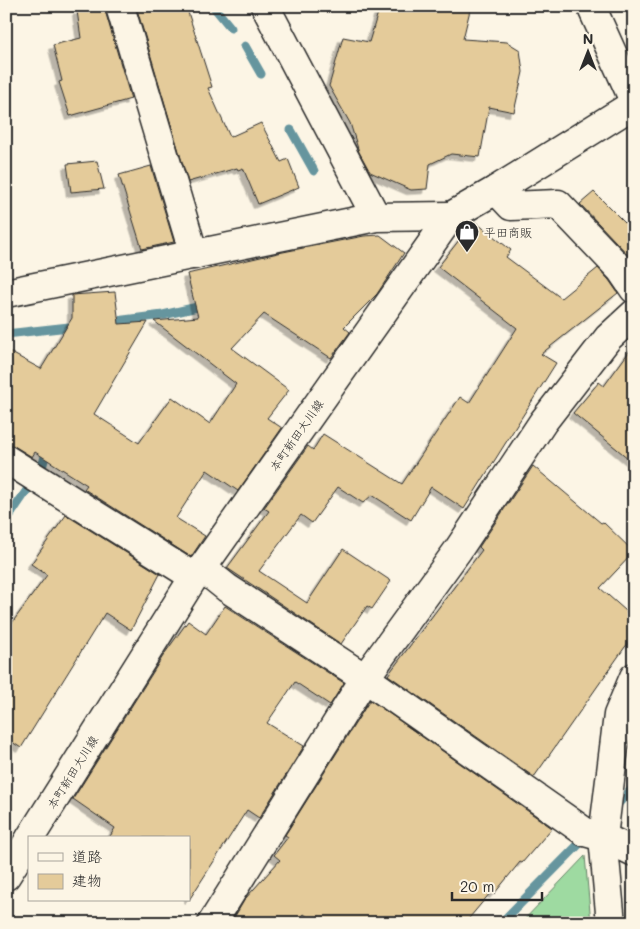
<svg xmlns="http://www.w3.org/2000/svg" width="640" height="929" font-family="Mali,'Klee One',sans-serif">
<defs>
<filter id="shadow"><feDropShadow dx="-4.5" dy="4.5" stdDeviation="0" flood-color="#0004"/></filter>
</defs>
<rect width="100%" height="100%" fill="#fcf5e5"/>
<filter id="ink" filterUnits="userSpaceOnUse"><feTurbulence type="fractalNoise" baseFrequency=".02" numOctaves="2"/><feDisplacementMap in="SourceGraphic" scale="10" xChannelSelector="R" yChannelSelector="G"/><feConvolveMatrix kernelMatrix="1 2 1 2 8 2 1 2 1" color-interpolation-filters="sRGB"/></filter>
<g filter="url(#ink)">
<path fill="#9edaa1" stroke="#648266" d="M 585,856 L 591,923 L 521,923 Z"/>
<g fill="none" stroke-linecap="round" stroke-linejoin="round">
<g stroke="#66959e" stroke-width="9">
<path d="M 213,6 L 231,28"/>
<path d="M 245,46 L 261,74"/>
<path d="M 291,130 L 314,171"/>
<path d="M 108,322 L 163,315 L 206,305"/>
<path d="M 6,334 L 78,326"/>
<path d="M 6,521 L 42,468 L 47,448"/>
<path d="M 613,809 L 634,787"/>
<path d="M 501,923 L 587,836"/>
</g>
</g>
<g fill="#e4cb9a" stroke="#2b2b2b" filter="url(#shadow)">
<path d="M 100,6 L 106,6 L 106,14 L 131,99 L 70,116 L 59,82 L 62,81 L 53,45 L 81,38 L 77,11 Z"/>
<path d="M 136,6 L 186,6 L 212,87 L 208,88 L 230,137 L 261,123 L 281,162 L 288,159 L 299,187 L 258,204 L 243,168 L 238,170 L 237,168 L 188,182 Z"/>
<path d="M 380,6 L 471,6 L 463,39 L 507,42 L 520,50 L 523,72 L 514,112 L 489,107 L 480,157 L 451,154 L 430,164 L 427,189 L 411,190 L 370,172 L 359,152 L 350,123 L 329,86 L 343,37 L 369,42 Z"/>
<path d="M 97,161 L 104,189 L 71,192 L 67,164 Z"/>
<path d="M 151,166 L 174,242 L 142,249 L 119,175 Z"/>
<path d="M 594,192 L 634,232 L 634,261 L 580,204 Z"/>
<path d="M 474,221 L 511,250 L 506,257 L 561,298 L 598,268 L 609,280 L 618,293 L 541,354 L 556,363 L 464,509 L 431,487 L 411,520 L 372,495 L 363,503 L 338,487 L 312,523 L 301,515 L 259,571 L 307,603 L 343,549 L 391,581 L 372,609 L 367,606 L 341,644 L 227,568 L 269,511 L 264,508 L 308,446 L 313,450 L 323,434 L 402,484 L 460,397 L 469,403 L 517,328 L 438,267 Z"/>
<path d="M 380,235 L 404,253 L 377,294 L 344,327 L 350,332 L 331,358 L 264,314 L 232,348 L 289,390 L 267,418 L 282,428 L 238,491 L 207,470 L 176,518 L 205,536 L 191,557 L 84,489 L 87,485 L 35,452 L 32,457 L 14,446 L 6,443 L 6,350 L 41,369 L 72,318 L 72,295 L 115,292 L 119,324 L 148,322 L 94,414 L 139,443 L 172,397 L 210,424 L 236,384 L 154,321 L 198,317 L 187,274 L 278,253 L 364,236 Z"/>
<path d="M 634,345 L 634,463 L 573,413 L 599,382 L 604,386 Z"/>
<path d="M 533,466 L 601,523 L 603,522 L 634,552 L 600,588 L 634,618 L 634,637 L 625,647 L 534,777 L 388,675 L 482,550 L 479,547 Z"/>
<path d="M 66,515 L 160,574 L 131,630 L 105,613 L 21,748 L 6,738 L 6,631 L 47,575 L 31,564 Z"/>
<path d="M 225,606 L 344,683 L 330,705 L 295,682 L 267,723 L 304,746 L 259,818 L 247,810 L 189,900 L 189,838 L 109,838 L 115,828 L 73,799 L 165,653 L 188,621 L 206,634 Z"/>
<path d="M 370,700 L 552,828 L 522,863 L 520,862 L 494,894 L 491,892 L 465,923 L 316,923 L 304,914 L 296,923 L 231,923 L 245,899 L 280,860 L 274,855 L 288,837 L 285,835 Z"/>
</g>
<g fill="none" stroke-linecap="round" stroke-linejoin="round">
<defs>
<g id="minor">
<path d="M 265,6 L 376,217"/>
<path d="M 121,10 L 194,255"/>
<path d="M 496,190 L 511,206 L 558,204 L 621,270 L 634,289"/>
<path d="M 6,293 L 376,217 L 451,216"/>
<path d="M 6,459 L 194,577"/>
<path d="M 202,568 L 227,588 L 365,678 L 585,832 L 603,837 L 634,852"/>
<path d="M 212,923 L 365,678 L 458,550 L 543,422 L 608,338 L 634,314"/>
<path d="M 611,923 L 603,837 L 618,715 L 634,677"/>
</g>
<g id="secondary">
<path d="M 30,838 L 194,577 L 202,568 L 451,216 L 496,190 L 634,104"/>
<path d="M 6,876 L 29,840"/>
</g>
<path id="trunk" d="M 591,6 L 634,101"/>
</defs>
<use href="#minor" stroke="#2b2b2b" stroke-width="31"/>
<use href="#secondary" stroke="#2b2b2b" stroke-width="31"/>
<use href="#trunk" stroke="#2b2b2b" stroke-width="31"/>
<use href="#minor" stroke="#fcf5e5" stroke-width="28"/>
<use href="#secondary" stroke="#fcf5e5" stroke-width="28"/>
<use href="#trunk" stroke="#fcf5e5" stroke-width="28"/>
</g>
</g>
<defs>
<symbol id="shop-pin" viewBox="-11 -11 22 30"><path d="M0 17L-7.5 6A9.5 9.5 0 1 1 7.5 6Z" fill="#2b2b2b" stroke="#fcf5e5"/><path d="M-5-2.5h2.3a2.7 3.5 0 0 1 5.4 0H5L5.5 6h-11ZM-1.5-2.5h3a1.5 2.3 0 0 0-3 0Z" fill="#fff"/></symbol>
</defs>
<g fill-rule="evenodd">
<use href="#shop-pin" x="453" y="218" width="28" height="38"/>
</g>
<g text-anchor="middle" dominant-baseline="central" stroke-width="4" stroke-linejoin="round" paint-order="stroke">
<g font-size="12" fill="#2b2b2b" stroke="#fcf5e5" text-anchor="start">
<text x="484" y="232">平田商販</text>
</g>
<g font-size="12" fill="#2b2b2b" stroke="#fcf5e5">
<text transform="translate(296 435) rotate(-55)">本町新田大川線</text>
<text transform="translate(72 772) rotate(-58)">本町新田大川線</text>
</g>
</g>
<rect width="640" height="929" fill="none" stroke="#fcf5e5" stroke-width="25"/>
<rect x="12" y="12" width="615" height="904" fill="none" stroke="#2b2b2b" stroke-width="2" filter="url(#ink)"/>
<rect x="28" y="836" width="162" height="65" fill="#fcf5e5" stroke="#a8a49b"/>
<rect x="38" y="853" width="25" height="8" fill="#fcf5e5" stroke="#a8a49b"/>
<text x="72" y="862" font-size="15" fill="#2b2b2b">道路</text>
<rect x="38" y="874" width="25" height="15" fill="#e4cb9a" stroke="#a8a49b"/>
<text x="72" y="886" font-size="15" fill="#2b2b2b">建物</text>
<g transform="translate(588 52)" stroke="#fcf5e5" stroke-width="4" paint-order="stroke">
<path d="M0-4L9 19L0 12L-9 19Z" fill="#2b2b2b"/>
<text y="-8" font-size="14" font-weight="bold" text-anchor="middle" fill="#2b2b2b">N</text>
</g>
<path d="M452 892v8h90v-8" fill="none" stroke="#2b2b2b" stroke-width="2.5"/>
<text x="460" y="892" font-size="15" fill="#2b2b2b" stroke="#fcf5e5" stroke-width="4" paint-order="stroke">20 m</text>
</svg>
